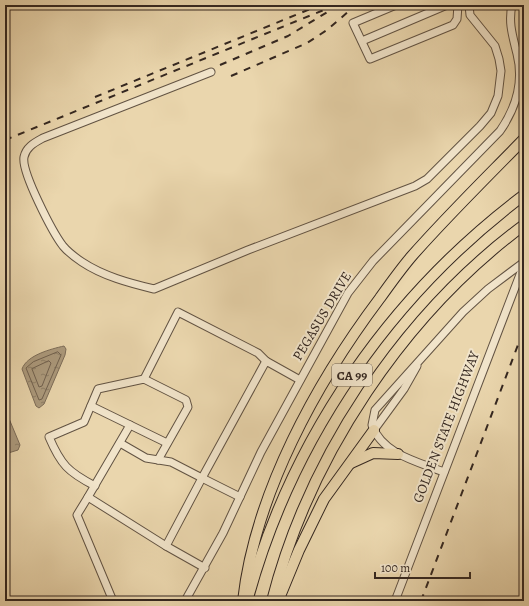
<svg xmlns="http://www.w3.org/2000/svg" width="529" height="606" font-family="Alegreya,serif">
<defs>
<pattern id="water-ripples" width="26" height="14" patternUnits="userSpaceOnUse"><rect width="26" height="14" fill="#ac9a7d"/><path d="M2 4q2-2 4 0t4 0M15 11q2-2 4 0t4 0" fill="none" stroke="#8d7e66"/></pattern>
</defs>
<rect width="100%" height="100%" fill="#ead6ad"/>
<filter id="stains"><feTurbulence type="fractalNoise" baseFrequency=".005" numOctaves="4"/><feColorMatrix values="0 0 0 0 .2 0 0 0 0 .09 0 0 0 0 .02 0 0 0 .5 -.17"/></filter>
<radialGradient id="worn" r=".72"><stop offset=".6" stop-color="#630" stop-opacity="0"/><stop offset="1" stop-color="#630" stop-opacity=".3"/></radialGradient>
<g fill="url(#water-ripples)" stroke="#7c6c58">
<path d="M 64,346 L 66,349 L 65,355 L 44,404 L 39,408 L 36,406 L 22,369 C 27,355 51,349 64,346 Z"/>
<path d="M 5,409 L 20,445 L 18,450 L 5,454 Z"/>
</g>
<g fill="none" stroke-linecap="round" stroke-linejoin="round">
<g stroke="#70604e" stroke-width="1">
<path d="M 58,352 L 61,355 L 42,399 L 39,400 L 26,368 L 33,362 Z"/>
<path d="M 49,361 L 51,363 L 42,386 L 39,387 L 32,369 Z"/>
</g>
<defs>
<g id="minor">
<path d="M 396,5 L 353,23 L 370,59 L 453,25 L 457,19 L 458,5"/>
<path d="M 362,41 L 447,5"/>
<path d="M 211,72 L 43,138 C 34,143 26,147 24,157 C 21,172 53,233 63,246 C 68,252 76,258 82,262 C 103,276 129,283 154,289 L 248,250 L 415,186 L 427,179 L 480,126 L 491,113 L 498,96 L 501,71 L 499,59 L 495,46 L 470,15 L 469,5"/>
<path d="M 144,379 L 178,312 L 258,353 L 266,361"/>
<path d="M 91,406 L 167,443"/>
<path d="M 374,430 L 404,389 L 417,366"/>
<path d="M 120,443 L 146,458 L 171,462 L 202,478 L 166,546 L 205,568"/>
<path d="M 444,472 C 418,462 382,454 372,425 L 375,410 L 463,312 L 488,289 L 524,262"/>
<path d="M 95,486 C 68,472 61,465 49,437 L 84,422 L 98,389 L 144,379 L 186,400 L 188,407 L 158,460"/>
<path d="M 88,497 L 130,425"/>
<path d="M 240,497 L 202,478 L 266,361 L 300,380"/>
<path d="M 113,601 L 77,515 L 88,497 L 166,546"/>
<path d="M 185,601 L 223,533 L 261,452 L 348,293 L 373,261 L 500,131 C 516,108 524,82 517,54 C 513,37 508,23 512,5"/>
<path d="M 395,601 L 524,264"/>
</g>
<g id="highway">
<path d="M 351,463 L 373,453 L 398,454"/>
<path d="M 248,598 C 292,437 391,295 524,195"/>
<path d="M 243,601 C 255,494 316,383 380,298 C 390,284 400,270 411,257 C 447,216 486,178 524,139"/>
<path d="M 272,601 C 309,456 404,314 524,225"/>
<path d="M 278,601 L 299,550 L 324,499 L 374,430"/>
</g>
</defs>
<use href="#minor" stroke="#625343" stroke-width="9"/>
<use href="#highway" stroke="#342720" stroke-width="12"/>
<use href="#minor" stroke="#f1e4ca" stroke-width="7"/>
<use href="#highway" stroke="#ead6ad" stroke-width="10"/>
<g stroke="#342720" stroke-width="2" stroke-dasharray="7 7" stroke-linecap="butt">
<path d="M 220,65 L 288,36 L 329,11"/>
<path d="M 231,76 L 307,43 L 327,30 L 356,5"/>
<path d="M 95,97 L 320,5"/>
<path d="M 5,140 L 336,5"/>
<path d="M 421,601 L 524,329"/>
</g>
</g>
<g text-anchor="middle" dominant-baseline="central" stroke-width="4" stroke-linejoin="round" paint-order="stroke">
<rect fill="#f1e4ca" stroke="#6d6053" stroke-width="1" x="332" y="364" width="40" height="22" rx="3"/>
<g font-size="13" font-weight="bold" fill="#342720">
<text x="352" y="375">CA 99</text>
</g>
<g font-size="14" fill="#342720" stroke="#f1e4ca">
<text transform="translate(322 316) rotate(-59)">PEGASUS DRIVE</text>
<text transform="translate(446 427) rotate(-69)">GOLDEN STATE HIGHWAY</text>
</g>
</g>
<rect width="529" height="606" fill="none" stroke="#ead6ad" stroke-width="20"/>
<rect x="6" y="6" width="517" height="594" fill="none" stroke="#342720" stroke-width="2"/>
<rect x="10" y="10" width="509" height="586" fill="none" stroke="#342720"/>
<path d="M375 572v6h95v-6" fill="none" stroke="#342720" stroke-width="2"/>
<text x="381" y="572" font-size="12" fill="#342720" stroke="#f1e4ca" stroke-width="3" paint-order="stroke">100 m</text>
<rect width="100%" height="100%" filter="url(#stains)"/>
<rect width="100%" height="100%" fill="url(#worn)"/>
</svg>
